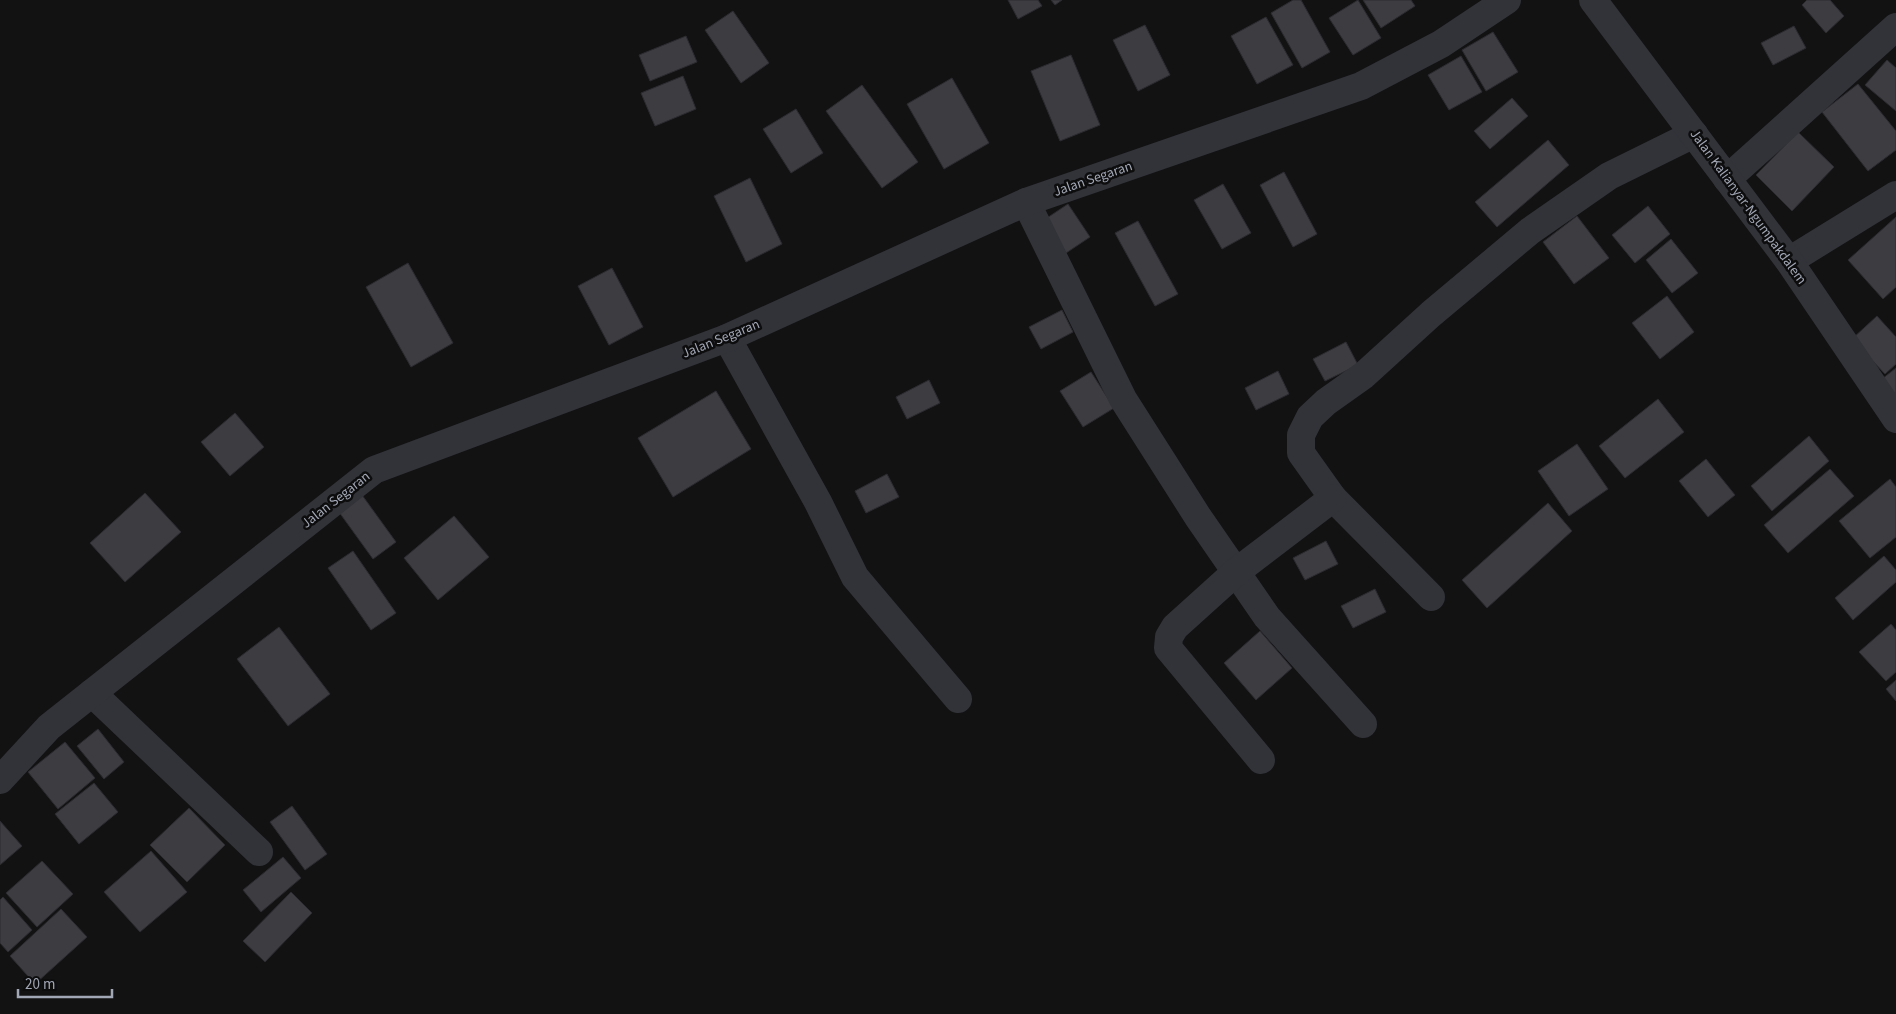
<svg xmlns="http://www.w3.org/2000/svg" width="1896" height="1014" font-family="'Source Sans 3',sans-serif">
<rect width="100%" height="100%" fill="#121213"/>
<g fill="#3c3c41" stroke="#2c2b30">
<path d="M 1008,0 L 1038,0 L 1042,6 L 1018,19 Z"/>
<path d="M 1051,0 L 1062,0 L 1055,5 Z"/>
<path d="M 1293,0 L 1301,0 L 1330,52 L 1302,68 L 1271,13 Z"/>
<path d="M 1358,0 L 1381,38 L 1353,55 L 1329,18 Z"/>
<path d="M 1363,0 L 1411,0 L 1415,6 L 1381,28 Z"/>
<path d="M 1807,0 L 1830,0 L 1844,16 L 1826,33 L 1802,5 Z"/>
<path d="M 733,11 L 769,63 L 741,83 L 705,30 Z"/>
<path d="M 1266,17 L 1293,65 L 1257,84 L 1231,36 Z"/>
<path d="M 1145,25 L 1170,75 L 1138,91 L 1113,40 Z"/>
<path d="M 1794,26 L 1806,48 L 1773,65 L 1761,43 Z"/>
<path d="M 1493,32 L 1518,72 L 1486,91 L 1462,50 Z"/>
<path d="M 686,36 L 697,62 L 650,81 L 639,55 Z"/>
<path d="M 1071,55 L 1100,125 L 1060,141 L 1031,71 Z"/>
<path d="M 1461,56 L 1482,92 L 1449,110 L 1428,75 Z"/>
<path d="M 1887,60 L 1896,68 L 1896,111 L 1865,85 Z"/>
<path d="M 683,76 L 696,109 L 655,126 L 641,93 Z"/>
<path d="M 952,78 L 989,143 L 944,169 L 907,104 Z"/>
<path d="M 1858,84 L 1896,131 L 1896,150 L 1868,171 L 1822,112 Z"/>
<path d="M 862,85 L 918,162 L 882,188 L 826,111 Z"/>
<path d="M 1512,98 L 1528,116 L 1490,149 L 1474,131 Z"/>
<path d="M 796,109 L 823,153 L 791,173 L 763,129 Z"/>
<path d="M 1798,132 L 1834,167 L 1792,211 L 1756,175 Z"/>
<path d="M 1548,140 L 1569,165 L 1497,227 L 1475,202 Z"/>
<path d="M 1284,172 L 1317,234 L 1293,247 L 1260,185 Z"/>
<path d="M 750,178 L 782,244 L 746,262 L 714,196 Z"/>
<path d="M 1223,184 L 1251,233 L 1222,249 L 1194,200 Z"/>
<path d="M 1068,204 L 1090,237 L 1063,255 L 1041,222 Z"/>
<path d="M 1648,206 L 1670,234 L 1635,263 L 1612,235 Z"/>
<path d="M 1577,216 L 1609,258 L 1574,284 L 1543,242 Z"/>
<path d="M 1896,217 L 1896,287 L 1883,299 L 1848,260 Z"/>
<path d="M 1138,221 L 1178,294 L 1155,306 L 1115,233 Z"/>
<path d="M 1671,239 L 1698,273 L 1672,293 L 1646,260 Z"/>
<path d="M 408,263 L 453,343 L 411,367 L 366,287 Z"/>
<path d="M 612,268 L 643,327 L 609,345 L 578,286 Z"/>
<path d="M 1667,296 L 1694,332 L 1660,359 L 1632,323 Z"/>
<path d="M 1062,310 L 1073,332 L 1041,349 L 1029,327 Z"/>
<path d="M 1877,316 L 1896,337 L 1896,364 L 1885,374 L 1852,339 Z"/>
<path d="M 1346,342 L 1358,365 L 1325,381 L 1313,359 Z"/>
<path d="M 1896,368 L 1896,408 L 1877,383 Z"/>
<path d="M 1278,371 L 1289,394 L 1256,410 L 1245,388 Z"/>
<path d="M 1091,372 L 1114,408 L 1083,427 L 1060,391 Z"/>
<path d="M 929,380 L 940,403 L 907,419 L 896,397 Z"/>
<path d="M 716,391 L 751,449 L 673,497 L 638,438 Z"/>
<path d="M 1658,399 L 1684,432 L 1625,478 L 1599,446 Z"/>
<path d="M 235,413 L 264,447 L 230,476 L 201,442 Z"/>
<path d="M 1809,436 L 1829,461 L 1772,511 L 1751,486 Z"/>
<path d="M 1577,444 L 1608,489 L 1569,516 L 1538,471 Z"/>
<path d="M 1706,459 L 1735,495 L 1708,517 L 1679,481 Z"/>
<path d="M 1830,469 L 1854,496 L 1788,553 L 1764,525 Z"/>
<path d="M 887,474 L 899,497 L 866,513 L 855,491 Z"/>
<path d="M 1890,479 L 1896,487 L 1896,537 L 1870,558 L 1839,521 Z"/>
<path d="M 145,493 L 181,532 L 125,582 L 90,543 Z"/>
<path d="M 362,495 L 396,542 L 373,559 L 339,512 Z"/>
<path d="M 1548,503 L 1572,531 L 1487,608 L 1462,580 Z"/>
<path d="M 454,516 L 489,557 L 438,600 L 404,558 Z"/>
<path d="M 1326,541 L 1338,564 L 1305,580 L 1293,558 Z"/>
<path d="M 353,551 L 396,613 L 371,630 L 328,568 Z"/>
<path d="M 1884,556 L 1896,570 L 1896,582 L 1853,620 L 1835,598 Z"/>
<path d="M 1375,589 L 1386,612 L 1353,628 L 1341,606 Z"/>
<path d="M 1891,624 L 1896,630 L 1896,672 L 1886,681 L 1859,652 Z"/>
<path d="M 279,627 L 330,694 L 288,726 L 237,659 Z"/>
<path d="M 1260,631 L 1292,668 L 1256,700 L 1224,663 Z"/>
<path d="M 1896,680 L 1896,701 L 1886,689 Z"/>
<path d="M 98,729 L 124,762 L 104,779 L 77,746 Z"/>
<path d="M 65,742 L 95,778 L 58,809 L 28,772 Z"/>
<path d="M 94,783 L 118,812 L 79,844 L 55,814 Z"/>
<path d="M 292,806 L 327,854 L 305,870 L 270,822 Z"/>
<path d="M 189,808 L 225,845 L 187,882 L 150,845 Z"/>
<path d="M 0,821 L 22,846 L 0,865 Z"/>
<path d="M 151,851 L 187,892 L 140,932 L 104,892 Z"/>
<path d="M 283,857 L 301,878 L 261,912 L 243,890 Z"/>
<path d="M 42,861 L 73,894 L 37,927 L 6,893 Z"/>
<path d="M 291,892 L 312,913 L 265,962 L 243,941 Z"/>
<path d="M 3,897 L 32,930 L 8,952 L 0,943 L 0,900 Z"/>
<path d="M 61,909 L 87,937 L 35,984 L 10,956 Z"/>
</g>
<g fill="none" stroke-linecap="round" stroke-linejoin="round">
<g stroke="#323339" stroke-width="28">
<path d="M 1727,179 L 1896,27"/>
<path d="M 1026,202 L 1123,399 L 1198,517 L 1267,617 L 1363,724"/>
<path d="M 1789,261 L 1896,195"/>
<path d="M 727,338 L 818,502 L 855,577 L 958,699"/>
<path d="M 1431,597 L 1333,498 L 1301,453 L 1301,435 L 1310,417 L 1326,402 L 1364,375 L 1431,314 L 1530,231 L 1609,176 L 1694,134"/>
<path d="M 92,693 L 259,852"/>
<path d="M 1261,760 L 1168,648 L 1169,637 L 1175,627 L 1236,572 L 1333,498"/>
<path d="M 0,780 L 49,727 L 374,470 L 727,338 L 1026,202 L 1361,86 L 1441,44 L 1507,0"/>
</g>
<path stroke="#323339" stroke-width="28" d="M 1593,0 L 1789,261 L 1896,419"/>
</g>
<g text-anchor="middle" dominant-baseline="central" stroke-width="5" stroke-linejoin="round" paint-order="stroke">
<g font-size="14" fill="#a2a7b5" stroke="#0d0d0e">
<text transform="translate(1093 179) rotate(-19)">Jalan Segaran</text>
<text transform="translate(1748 207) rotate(54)">Jalan Kalianyar-Ngumpakdalem</text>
<text transform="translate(721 339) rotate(-22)">Jalan Segaran</text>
<text transform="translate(336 500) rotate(-38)">Jalan Segaran</text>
</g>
</g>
<path d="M18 989v8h94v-8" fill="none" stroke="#a2a7b5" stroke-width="2.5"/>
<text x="25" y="989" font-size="15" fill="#a2a7b5" stroke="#0d0d0e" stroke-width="4" paint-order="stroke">20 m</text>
</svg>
